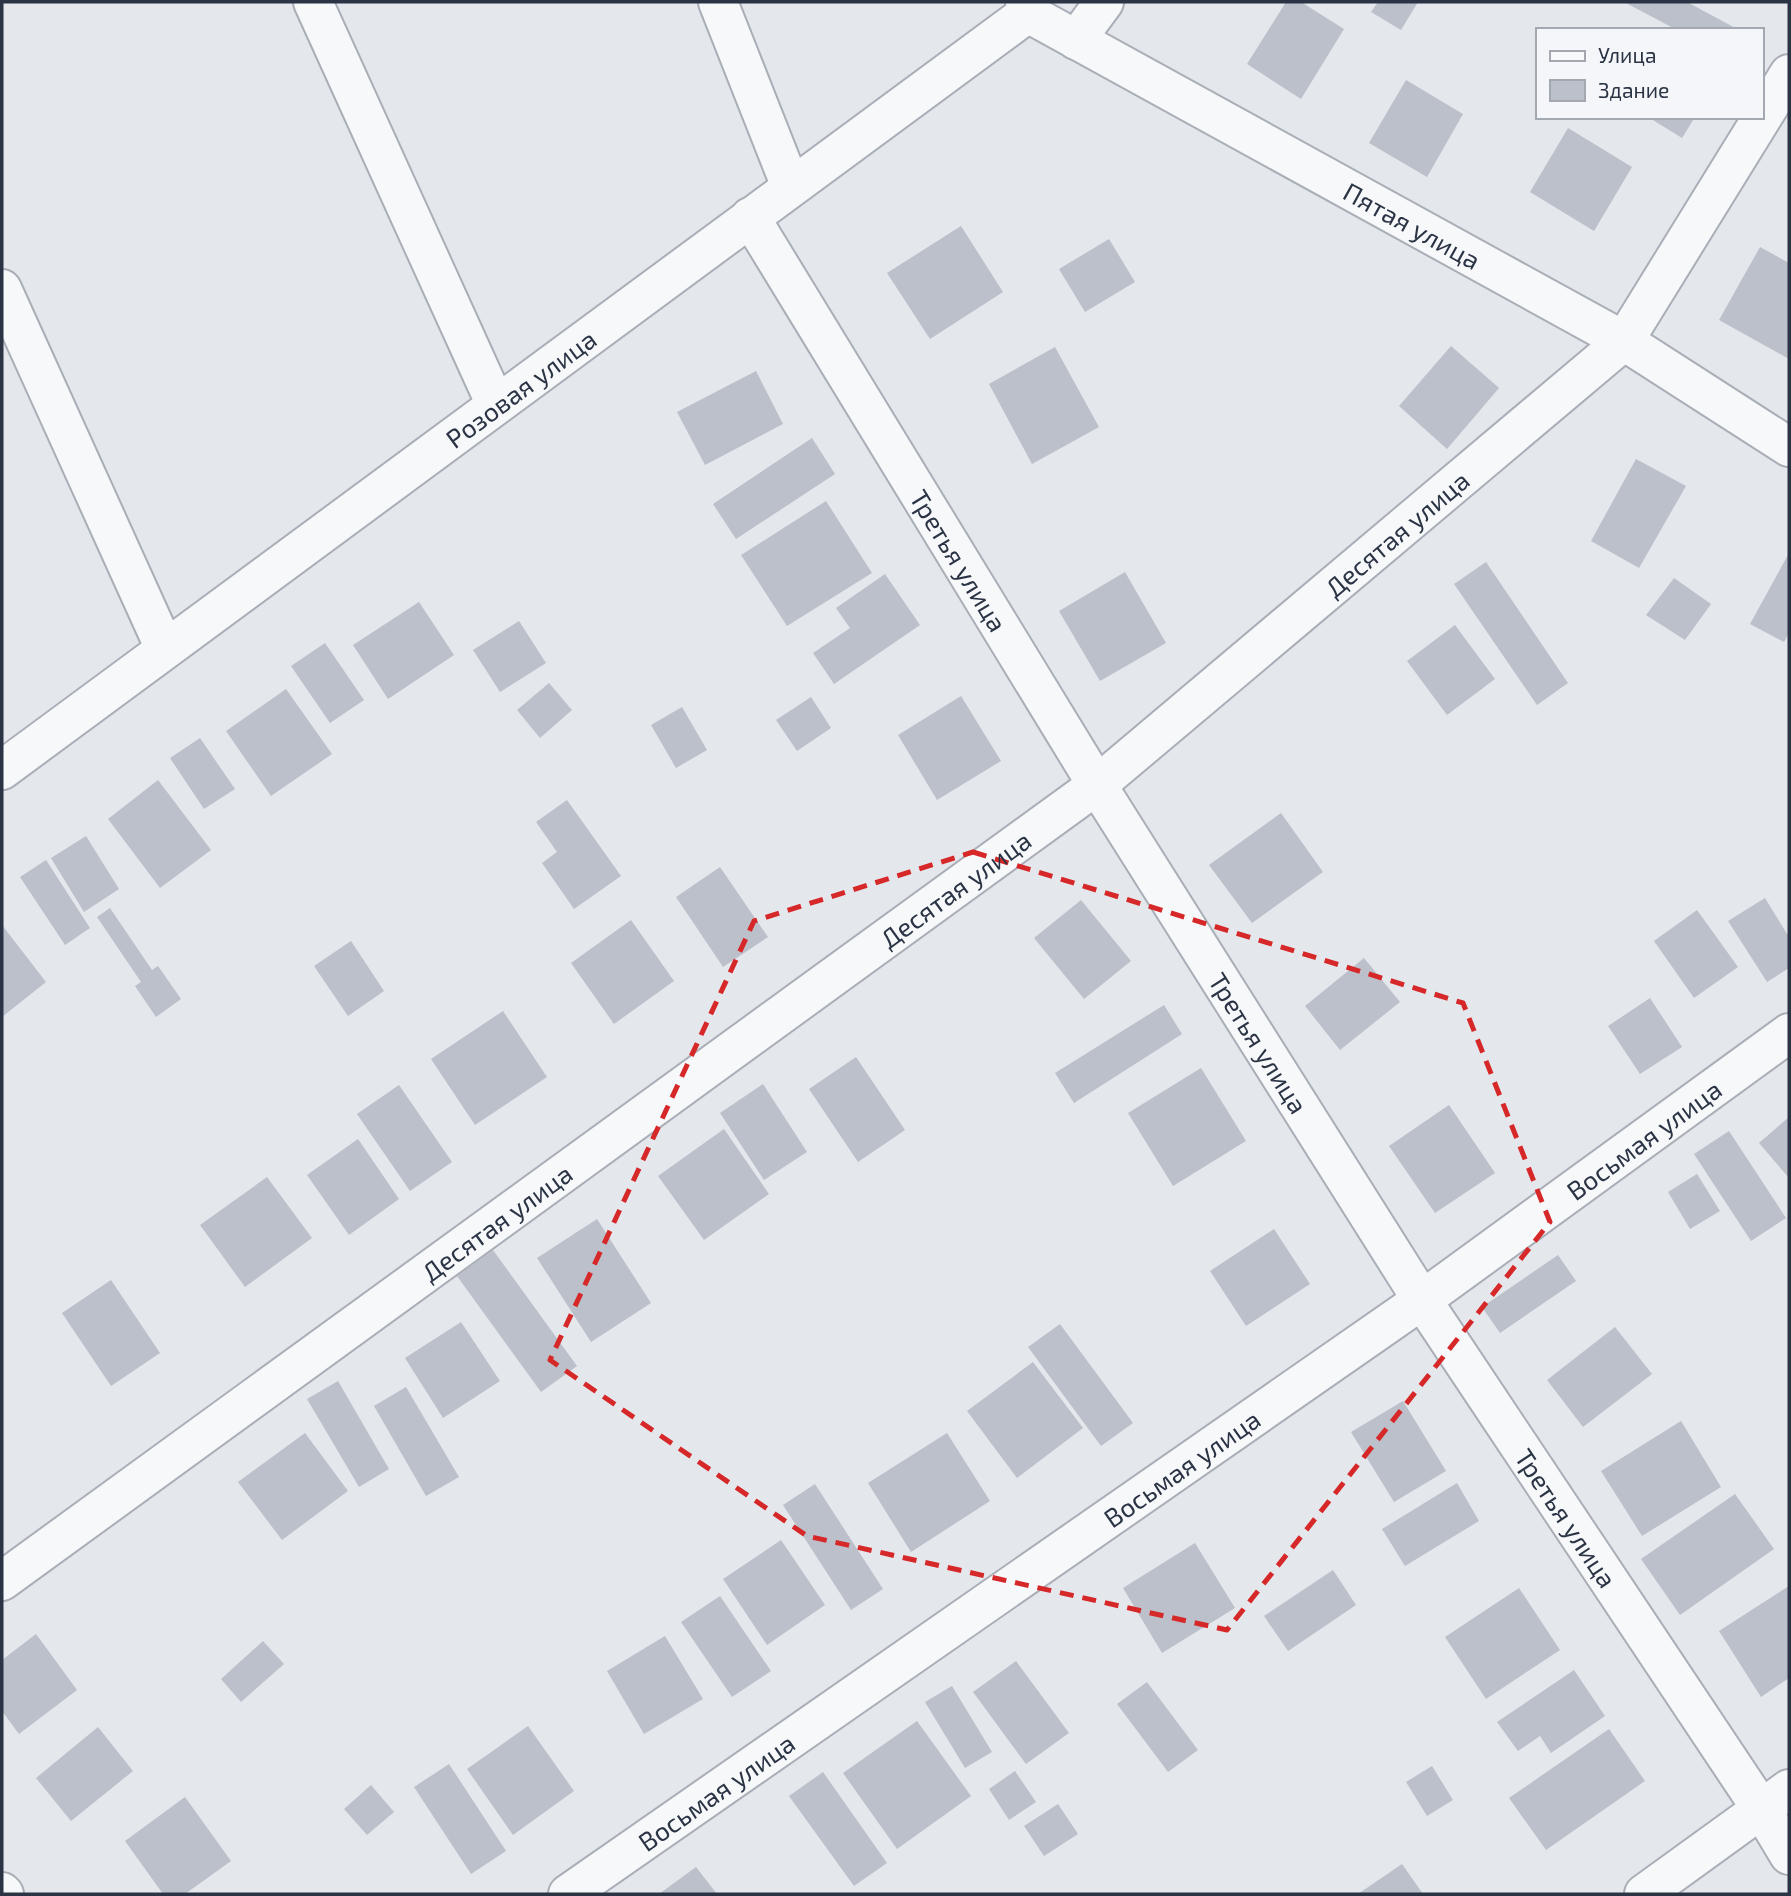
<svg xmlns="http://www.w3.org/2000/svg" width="1791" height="1896" font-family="'Exo 2',sans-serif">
<rect width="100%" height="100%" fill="#e4e7ec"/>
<g fill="#bbc0ca">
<path d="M 1286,2 L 1301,2 L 1344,29 L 1301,99 L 1247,64 Z"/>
<path d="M 1378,2 L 1418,2 L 1401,30 L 1371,12 Z"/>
<path d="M 1624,2 L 1687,2 L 1739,30 L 1677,30 Z"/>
<path d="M 1406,80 L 1463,114 L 1427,177 L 1369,143 Z"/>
<path d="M 1648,117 L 1695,117 L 1682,138 Z"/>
<path d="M 1568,128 L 1632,167 L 1594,231 L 1530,192 Z"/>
<path d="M 961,226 L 1003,292 L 930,339 L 887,273 Z"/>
<path d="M 1109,239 L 1135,282 L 1085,312 L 1059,269 Z"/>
<path d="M 1760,247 L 1789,263 L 1789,359 L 1719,320 Z"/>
<path d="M 1451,346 L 1499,388 L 1447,449 L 1399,406 Z"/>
<path d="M 1055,347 L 1099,427 L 1032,464 L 989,384 Z"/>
<path d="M 756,371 L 783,424 L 705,465 L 677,412 Z"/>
<path d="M 812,438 L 835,474 L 736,539 L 713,504 Z"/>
<path d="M 1636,459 L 1686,486 L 1639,568 L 1591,541 Z"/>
<path d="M 826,501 L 872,573 L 787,626 L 741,555 Z"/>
<path d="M 1789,553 L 1789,633 L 1784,642 L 1750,624 Z"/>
<path d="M 1486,562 L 1568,683 L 1537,705 L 1454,584 Z"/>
<path d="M 1125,572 L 1166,643 L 1100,681 L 1059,611 Z"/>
<path d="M 885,574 L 920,625 L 834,684 L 813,653 L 850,628 L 836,608 Z"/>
<path d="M 1674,578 L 1711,604 L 1685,640 L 1646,615 Z"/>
<path d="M 419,602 L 454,655 L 388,699 L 353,645 Z"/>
<path d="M 519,621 L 546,663 L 500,692 L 473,650 Z"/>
<path d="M 1455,625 L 1495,679 L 1447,715 L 1407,661 Z"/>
<path d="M 325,643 L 364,700 L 330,723 L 291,666 Z"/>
<path d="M 549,683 L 572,710 L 540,738 L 517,710 Z"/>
<path d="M 286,689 L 332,754 L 271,796 L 226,731 Z"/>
<path d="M 961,696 L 1001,761 L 937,800 L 898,735 Z"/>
<path d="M 811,697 L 831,728 L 797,751 L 776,720 Z"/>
<path d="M 682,707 L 707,750 L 676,768 L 651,725 Z"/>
<path d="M 200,738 L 235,789 L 204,809 L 170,758 Z"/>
<path d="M 158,780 L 211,850 L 160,888 L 108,819 Z"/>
<path d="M 567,800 L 621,876 L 574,909 L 542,863 L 557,852 L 536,822 Z"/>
<path d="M 1281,813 L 1323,872 L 1252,923 L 1209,865 Z"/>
<path d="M 86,836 L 119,889 L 84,912 L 51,858 Z"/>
<path d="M 46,860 L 90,928 L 65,945 L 20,877 Z"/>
<path d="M 720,867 L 768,937 L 723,967 L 676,897 Z"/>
<path d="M 1765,898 L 1789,937 L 1789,968 L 1767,982 L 1728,921 Z"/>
<path d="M 1081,900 L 1131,961 L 1084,999 L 1034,938 Z"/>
<path d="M 110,908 L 152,970 L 158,966 L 181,999 L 156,1017 L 135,986 L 141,982 L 97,917 Z"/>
<path d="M 1697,910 L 1738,967 L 1694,998 L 1654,941 Z"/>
<path d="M 631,920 L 674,981 L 614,1024 L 571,963 Z"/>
<path d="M 2,925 L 46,982 L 2,1017 Z"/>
<path d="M 351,941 L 384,991 L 348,1016 L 314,966 Z"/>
<path d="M 1364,958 L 1400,1002 L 1340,1050 L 1305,1006 Z"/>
<path d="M 1650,998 L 1682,1047 L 1640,1074 L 1608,1026 Z"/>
<path d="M 1164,1005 L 1182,1034 L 1074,1103 L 1055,1073 Z"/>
<path d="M 503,1011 L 547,1077 L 475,1125 L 431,1059 Z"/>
<path d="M 856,1057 L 905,1130 L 858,1162 L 809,1089 Z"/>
<path d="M 1201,1068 L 1246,1141 L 1173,1186 L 1128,1113 Z"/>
<path d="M 763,1084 L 807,1152 L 764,1180 L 720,1113 Z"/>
<path d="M 399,1085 L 452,1162 L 410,1191 L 357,1114 Z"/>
<path d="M 1449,1105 L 1495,1173 L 1435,1213 L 1389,1146 Z"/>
<path d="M 1789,1117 L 1789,1178 L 1759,1143 Z"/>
<path d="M 724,1129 L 769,1194 L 704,1240 L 658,1176 Z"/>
<path d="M 1729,1131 L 1786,1218 L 1751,1241 L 1694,1154 Z"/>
<path d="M 358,1139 L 399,1199 L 349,1235 L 307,1175 Z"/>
<path d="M 1697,1174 L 1720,1211 L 1690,1229 L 1668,1192 Z"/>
<path d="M 267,1177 L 312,1238 L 245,1287 L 200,1225 Z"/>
<path d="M 597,1219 L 651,1303 L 591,1342 L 537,1258 Z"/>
<path d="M 1274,1229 L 1310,1284 L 1246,1326 L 1210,1271 Z"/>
<path d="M 493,1250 L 577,1366 L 541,1392 L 457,1276 Z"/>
<path d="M 1558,1255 L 1576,1281 L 1500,1333 L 1482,1307 Z"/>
<path d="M 111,1280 L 160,1353 L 111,1386 L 62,1313 Z"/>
<path d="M 461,1322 L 500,1381 L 443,1418 L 405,1358 Z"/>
<path d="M 1060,1324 L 1133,1423 L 1101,1446 L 1028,1347 Z"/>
<path d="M 1615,1327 L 1652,1374 L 1583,1427 L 1547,1380 Z"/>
<path d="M 1033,1362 L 1083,1428 L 1017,1478 L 967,1411 Z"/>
<path d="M 338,1381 L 389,1469 L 359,1487 L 307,1399 Z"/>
<path d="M 406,1387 L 459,1477 L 426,1496 L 374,1406 Z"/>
<path d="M 1403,1401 L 1446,1471 L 1394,1502 L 1351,1432 Z"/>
<path d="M 1681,1421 L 1721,1487 L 1642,1536 L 1601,1471 Z"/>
<path d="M 305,1433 L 348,1491 L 282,1540 L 238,1482 Z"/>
<path d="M 947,1433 L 990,1501 L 911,1552 L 868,1483 Z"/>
<path d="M 1457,1483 L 1479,1521 L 1405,1566 L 1382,1529 Z"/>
<path d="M 815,1484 L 883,1589 L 851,1610 L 783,1505 Z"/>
<path d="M 1735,1494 L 1774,1549 L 1680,1615 L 1641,1559 Z"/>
<path d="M 781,1540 L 825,1605 L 767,1645 L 723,1579 Z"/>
<path d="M 1195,1543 L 1235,1608 L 1162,1653 L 1123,1588 Z"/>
<path d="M 1333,1570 L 1356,1605 L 1288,1651 L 1264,1616 Z"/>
<path d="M 1789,1586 L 1789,1678 L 1761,1697 L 1719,1631 Z"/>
<path d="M 1519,1588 L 1560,1650 L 1486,1699 L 1445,1637 Z"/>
<path d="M 720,1596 L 771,1671 L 732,1697 L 681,1622 Z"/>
<path d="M 36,1634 L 77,1690 L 19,1734 L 2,1711 L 2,1660 Z"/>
<path d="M 665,1636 L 703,1699 L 644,1734 L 607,1671 Z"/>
<path d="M 263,1641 L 284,1664 L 241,1702 L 221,1679 Z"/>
<path d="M 1016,1661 L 1069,1733 L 1026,1764 L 973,1692 Z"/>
<path d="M 1574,1670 L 1605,1716 L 1551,1753 L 1540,1736 L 1518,1751 L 1497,1722 Z"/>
<path d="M 1147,1682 L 1198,1750 L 1168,1772 L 1117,1704 Z"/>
<path d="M 952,1686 L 992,1752 L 965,1768 L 925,1702 Z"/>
<path d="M 917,1721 L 971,1796 L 897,1849 L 843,1773 Z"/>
<path d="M 528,1726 L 574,1791 L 513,1835 L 467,1769 Z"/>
<path d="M 98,1727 L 133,1771 L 71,1821 L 36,1778 Z"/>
<path d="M 1609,1729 L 1645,1781 L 1546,1850 L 1509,1798 Z"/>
<path d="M 449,1764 L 506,1851 L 471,1874 L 414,1787 Z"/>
<path d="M 1432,1766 L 1453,1800 L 1427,1816 L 1406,1782 Z"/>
<path d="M 1015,1771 L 1036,1802 L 1009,1820 L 989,1789 Z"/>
<path d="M 823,1772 L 887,1863 L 854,1886 L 789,1796 Z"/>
<path d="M 371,1785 L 394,1812 L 367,1835 L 344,1809 Z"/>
<path d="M 185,1797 L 231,1861 L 185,1894 L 163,1894 L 125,1841 Z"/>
<path d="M 1058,1804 L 1078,1834 L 1044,1856 L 1024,1826 Z"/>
<path d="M 1402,1864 L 1423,1894 L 1358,1894 Z"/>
<path d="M 696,1867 L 717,1894 L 659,1894 Z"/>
</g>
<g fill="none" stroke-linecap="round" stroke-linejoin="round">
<defs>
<g id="minor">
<path d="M 313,2 L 496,405"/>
<path d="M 718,2 L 791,187"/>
<path id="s1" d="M 1028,13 L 1624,341 L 1789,447"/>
<path d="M 1076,40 L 1104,2"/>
<path id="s2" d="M 750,217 L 1097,785 L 1422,1300 L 1762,1810 L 1789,1855"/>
<path d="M 2,289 L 165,649"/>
<path id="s3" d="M 2,770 L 1028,13 L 1025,2"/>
<path id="s4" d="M 2,1581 L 1097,785 L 1624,341 L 1789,74"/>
<path d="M 2,1892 L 4,1894"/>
<path id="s5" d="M 568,1894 L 1422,1300 L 1789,1033"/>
<path d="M 1644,1894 L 1789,1789"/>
</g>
</defs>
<use href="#minor" stroke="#a9aeb7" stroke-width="42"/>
<use href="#minor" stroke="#f7f8fa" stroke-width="38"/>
</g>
<path fill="none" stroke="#d62828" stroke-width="5" stroke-dasharray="14 9" stroke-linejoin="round" d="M 973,852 L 1463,1003 L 1550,1222 L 1227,1630 L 807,1536 L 550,1360 L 754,921 Z"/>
<g text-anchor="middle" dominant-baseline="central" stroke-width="5" stroke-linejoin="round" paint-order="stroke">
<g font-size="26" fill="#2b3445" stroke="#f4f6f9">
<text stroke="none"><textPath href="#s1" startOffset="439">Пятая улица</textPath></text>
<text stroke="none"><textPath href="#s3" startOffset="644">Розовая улица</textPath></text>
<text stroke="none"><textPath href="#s4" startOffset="1745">Десятая улица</textPath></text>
<text stroke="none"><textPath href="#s2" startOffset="402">Третья улица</textPath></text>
<text stroke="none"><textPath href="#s4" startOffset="1178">Десятая улица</textPath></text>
<text stroke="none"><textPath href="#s2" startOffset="970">Третья улица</textPath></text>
<text stroke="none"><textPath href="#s5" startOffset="1314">Восьмая улица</textPath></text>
<text stroke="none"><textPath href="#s4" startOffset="611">Десятая улица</textPath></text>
<text stroke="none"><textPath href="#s5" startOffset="747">Восьмая улица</textPath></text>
<text stroke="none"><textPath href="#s2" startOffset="1536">Третья улица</textPath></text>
<text stroke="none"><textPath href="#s5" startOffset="180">Восьмая улица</textPath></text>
</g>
</g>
<rect width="1791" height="1896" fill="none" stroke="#2b3445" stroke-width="7"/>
<rect x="1536" y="28" width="228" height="91" fill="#f4f6f9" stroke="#a4a8b1" stroke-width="2"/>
<rect x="1550" y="51" width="35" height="10" fill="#f7f8fa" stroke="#a4a8b1" stroke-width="2"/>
<text x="1598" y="63" font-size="21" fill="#2b3445">Улица</text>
<rect x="1550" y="80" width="35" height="21" fill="#bbc0ca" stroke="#a4a8b1" stroke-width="2"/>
<text x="1598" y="98" font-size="21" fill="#2b3445">Здание</text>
</svg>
